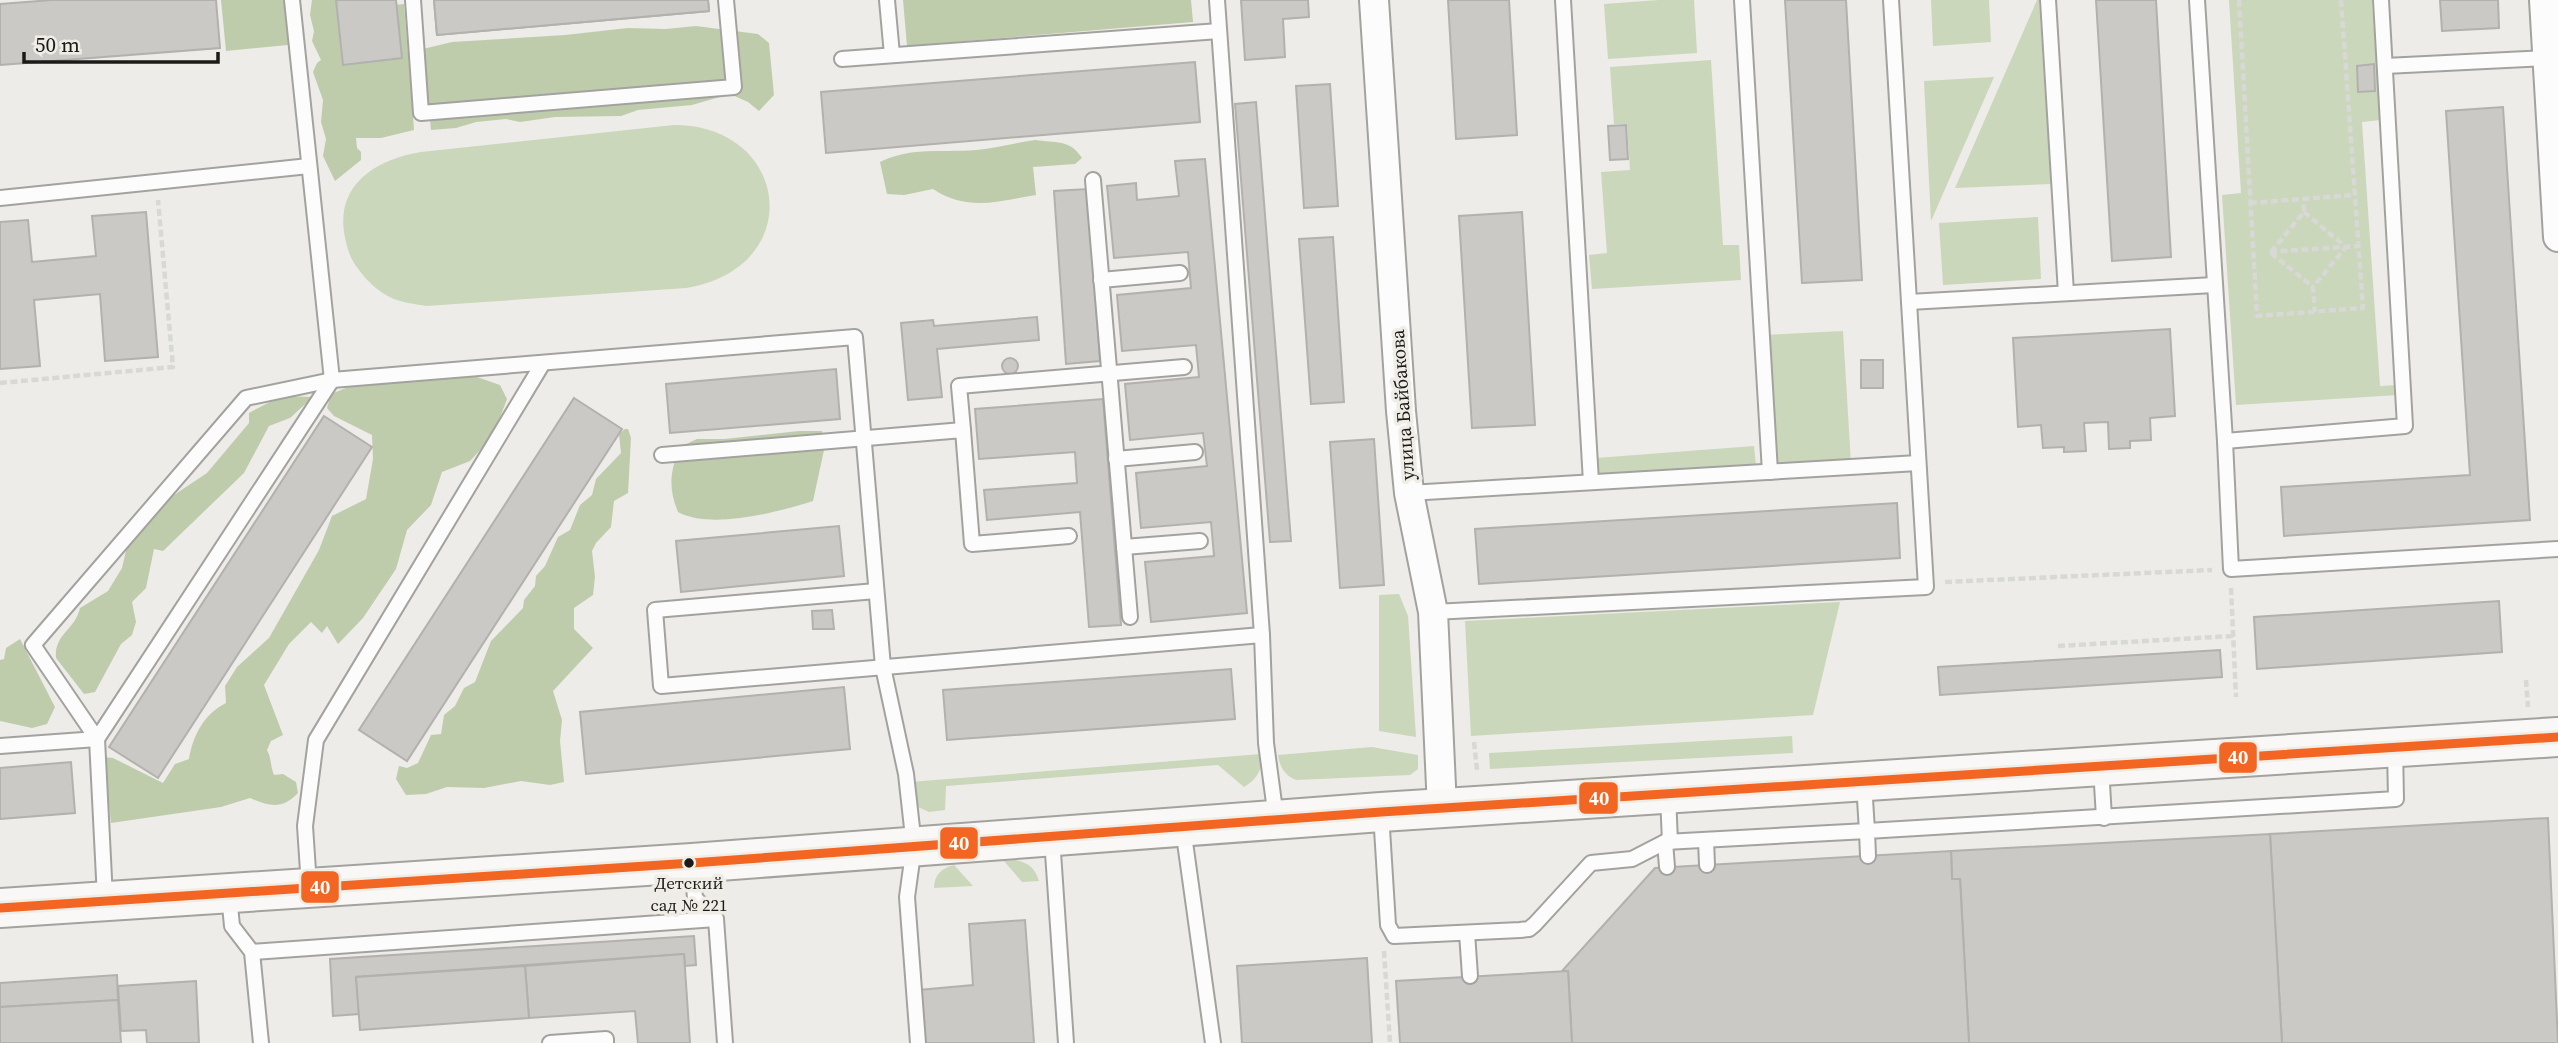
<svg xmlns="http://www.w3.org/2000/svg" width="2558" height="1043" font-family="'Source Serif 4',serif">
<rect width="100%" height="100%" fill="#edece8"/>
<g fill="#cad7ba">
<path d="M 1659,0 L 1694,0 L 1697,53 L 1608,59 L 1604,4 Z"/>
<path d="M 1931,0 L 1989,0 L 1991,42 L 1933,46 Z"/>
<path d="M 2037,0 L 2039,0 L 2051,184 L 1955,188 Z"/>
<path d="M 2229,0 L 2372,0 L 2380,120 L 2362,122 L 2380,386 L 2398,385 L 2398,395 L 2236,405 L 2222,195 L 2241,193 Z"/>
<path d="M 1711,60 L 1723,245 L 1739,245 L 1741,280 L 1592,289 L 1589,255 L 1607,253 L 1601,172 L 1630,170 L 1627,124 L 1614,124 L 1610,67 Z"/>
<path d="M 1994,77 L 1931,221 L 1924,81 Z"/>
<path d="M 674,125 C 790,125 808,268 686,288 L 426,306 C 416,304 404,303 394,299 C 377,292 364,278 354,263 C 348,253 346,243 344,232 C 337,183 378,159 421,152 Z"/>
<path d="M 2038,217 L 2041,279 L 1943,285 L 1939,223 Z"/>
<path d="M 1843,331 L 1851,464 L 1773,468 L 1765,335 Z"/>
<path d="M 1754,446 L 1756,466 L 1597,478 L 1596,458 Z"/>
<path d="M 1399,594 L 1408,616 L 1416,737 L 1379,731 L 1379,595 Z"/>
<path d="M 1840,602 L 1813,715 L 1471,736 L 1465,621 Z"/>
<path d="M 1792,736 L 1793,753 L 1490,769 L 1489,753 Z"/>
<path d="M 1372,747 L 1418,755 L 1418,769 L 1410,775 L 1296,780 C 1284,775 1280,767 1278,755 Z"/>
<path d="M 1261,754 C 1263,770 1257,779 1244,787 L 1218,765 L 946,786 L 945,810 L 929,812 L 918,807 L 910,782 Z"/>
<path d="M 1015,860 C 1028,862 1035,868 1039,881 L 1022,882 L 1004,861 Z"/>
<path d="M 954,865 L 973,886 L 934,888 C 934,875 942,868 954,865 Z"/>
</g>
<g fill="#beccac">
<path d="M 221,0 L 284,0 L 288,45 L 226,51 Z"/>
<path d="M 312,0 L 343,0 L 344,10 L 404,4 L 414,130 L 381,138 L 356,138 L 357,148 L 361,152 L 361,160 L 335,181 L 323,156 L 326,139 L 321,122 L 323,100 L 313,72 L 317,63 L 321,60 L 312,41 L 314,31 L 310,15 Z"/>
<path d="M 903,0 L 1191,0 L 1193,22 L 907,46 Z"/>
<path d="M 696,26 L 758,34 L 769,43 L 774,95 L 759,111 L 748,102 L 730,94 L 692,105 L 638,110 L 621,116 L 555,117 L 520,122 L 506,119 L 476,122 L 456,128 L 431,130 L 423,49 L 452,42 L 565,35 L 628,28 L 666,29 Z"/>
<path d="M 1035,140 C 1055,143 1070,139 1082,158 L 1075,164 L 1033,167 L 1036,195 C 998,201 968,212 933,189 L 904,195 L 887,194 L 880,162 C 911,146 943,153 976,150 C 996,148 1015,143 1035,140 Z"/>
<path d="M 474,376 L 500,385 L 507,399 L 493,436 L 470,461 L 442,472 L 431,505 L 407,530 L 396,569 L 363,618 L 338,644 L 327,626 L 322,633 L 311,622 L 289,644 L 264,685 L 283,735 L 271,741 L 267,750 C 272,759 270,766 274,775 L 283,774 L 296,782 L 298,793 C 282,810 269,806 250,798 L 221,807 L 111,823 L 104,757 L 113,758 L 163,783 L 175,764 L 189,759 C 193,735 204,714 226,703 L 225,686 L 237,667 L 269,638 L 319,550 L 332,516 L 366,499 L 373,459 L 372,435 L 334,416 L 327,408 L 331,394 L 351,386 Z"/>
<path d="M 281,396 L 313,397 L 290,418 L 269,426 L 244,473 L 163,551 L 154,549 L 146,588 L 132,602 L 136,622 L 132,635 L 121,644 L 95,692 L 84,694 L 56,658 C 54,634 75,630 80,608 L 108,591 L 122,568 L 128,542 L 162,503 L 207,473 L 249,423 L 249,413 Z"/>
<path d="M 625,429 L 628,429 L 631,438 L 628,493 L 614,501 L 611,527 L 596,543 L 592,551 L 595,577 L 593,595 L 574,608 L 574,629 L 593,648 L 553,691 L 562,720 L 560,741 L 564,782 L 550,785 L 521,781 L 484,788 L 447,787 L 426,794 L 406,795 L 396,779 L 399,766 L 407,768 L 418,763 L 431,735 L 441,734 L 444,715 L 455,706 L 464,688 L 475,682 L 491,641 L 523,608 L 524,600 L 535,586 L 536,576 L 545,566 L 558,537 L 570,530 L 580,505 L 592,495 L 596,479 L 621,453 L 619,434 Z"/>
<path d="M 799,431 L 822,431 L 824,450 L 813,501 C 778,512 711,530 678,512 C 668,488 670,471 680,447 L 697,439 L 724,439 Z"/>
<path d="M 20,639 L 55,707 L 47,724 L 32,728 L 0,721 L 0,660 L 4,659 L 6,648 Z"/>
</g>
<g fill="#cac9c6" stroke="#b2b1ae" stroke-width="2">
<path d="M 52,0 L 216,0 L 220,48 L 0,65 L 0,4 Z"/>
<path d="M 336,0 L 396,0 L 402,58 L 343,65 Z"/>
<path d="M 434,0 L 708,0 L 709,11 L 437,35 Z"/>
<path d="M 434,0 L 708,0 L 709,11 L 437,35 Z"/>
<path d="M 1241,0 L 1308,0 L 1309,17 L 1283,19 L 1285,57 L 1245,60 Z"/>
<path d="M 1448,0 L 1509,0 L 1517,135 L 1456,139 Z"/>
<path d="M 1785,0 L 1846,0 L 1862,280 L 1802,283 Z"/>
<path d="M 2096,0 L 2156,0 L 2171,257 L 2112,261 Z"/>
<path d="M 2440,0 L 2498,0 L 2499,28 L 2442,31 Z"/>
<path d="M 1195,62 L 1200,122 L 826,153 L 821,92 Z"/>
<path d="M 2374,64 L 2375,91 L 2358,92 L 2357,66 Z"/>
<path d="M 1330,84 L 1338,206 L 1304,208 L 1296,86 Z"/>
<path d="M 1256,102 L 1291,541 L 1270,542 L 1235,104 Z"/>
<path d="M 2503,107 L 2530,520 L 2284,536 L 2281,487 L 2470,475 L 2446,111 Z"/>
<path d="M 1626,125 L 1628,159 L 1610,160 L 1608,126 Z"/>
<path d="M 1205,159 L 1247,613 L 1151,622 L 1145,562 L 1214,556 L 1211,522 L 1141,528 L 1136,473 L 1207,466 L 1203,433 L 1130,440 L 1125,384 L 1199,377 L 1196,345 L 1122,351 L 1117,295 L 1191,288 L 1188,252 L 1114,258 L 1107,186 L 1136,183 L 1137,200 L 1179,196 L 1175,161 Z"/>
<path d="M 1088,189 L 1100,361 L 1066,364 L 1054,191 Z"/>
<path d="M 146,212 L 158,357 L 105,361 L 100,294 L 34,300 L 40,366 L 0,369 L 0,222 L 28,220 L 32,262 L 96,256 L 92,216 Z"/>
<path d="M 1522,212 L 1535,425 L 1472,428 L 1459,216 Z"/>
<path d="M 1333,237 L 1344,402 L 1311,404 L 1299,239 Z"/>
<path d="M 1037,317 L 1039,340 L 937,349 L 942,397 L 908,400 L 901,323 L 933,320 L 934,326 Z"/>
<path d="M 2170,329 L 2175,416 L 2150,418 L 2151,440 L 2130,441 L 2130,448 L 2109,449 L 2108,422 L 2084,423 L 2086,451 L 2064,452 L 2064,447 L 2043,448 L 2041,425 L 2018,427 L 2013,338 Z"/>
<circle cx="1010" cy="366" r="8"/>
<rect x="1861" y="360" width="22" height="28"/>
<path d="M 836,369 L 840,419 L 670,433 L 666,384 Z"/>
<path d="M 574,398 L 622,429 L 407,761 L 359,730 Z"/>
<path d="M 1103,399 L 1121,625 L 1089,627 L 1080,512 L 987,520 L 984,490 L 1077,483 L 1075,452 L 979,459 L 975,409 Z"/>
<path d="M 324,416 L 372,447 L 158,778 L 109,747 Z"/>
<path d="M 1374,439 L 1384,585 L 1340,588 L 1330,442 Z"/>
<path d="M 1897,503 L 1900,558 L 1479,584 L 1475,529 Z"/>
<path d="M 839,526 L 844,576 L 681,592 L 676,541 Z"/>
<path d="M 2499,601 L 2502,652 L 2257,669 L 2254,617 Z"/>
<path d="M 832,610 L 834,629 L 813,629 L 812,611 Z"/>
<path d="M 2220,650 L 2222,677 L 1940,695 L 1938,667 Z"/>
<path d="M 1231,669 L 1235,719 L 947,740 L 943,690 Z"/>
<path d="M 844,687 L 850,749 L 586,774 L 580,712 Z"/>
<path d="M 71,762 L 75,813 L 0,819 L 0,768 Z"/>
<path d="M 2548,818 L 2558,1043 L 2282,1043 L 2270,834 Z"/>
<path d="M 2270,834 L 2282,1043 L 1969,1043 L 1960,879 L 1952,879 L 1951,851 Z"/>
<path d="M 1951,851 L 1952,879 L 1960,879 L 1969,1043 L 1572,1043 L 1568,971 L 1562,971 L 1655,868 Z"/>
<path d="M 1025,920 L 1034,1043 L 923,1043 L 919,990 L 973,985 L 969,924 Z"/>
<path d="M 694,936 L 696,965 L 685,966 L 684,954 L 356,977 L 359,1014 L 333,1016 L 330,959 Z"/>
<path d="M 684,954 L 690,1043 L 638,1043 L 635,1011 L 529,1018 L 525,966 Z"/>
<path d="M 1367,958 L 1372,1043 L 1242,1043 L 1237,966 Z"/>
<path d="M 525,966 L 529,1018 L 360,1030 L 356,977 Z"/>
<path d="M 1568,971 L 1572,1043 L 1400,1043 L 1396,981 Z"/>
<path d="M 117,975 L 118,1000 L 0,1007 L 0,983 Z"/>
<path d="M 196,981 L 199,1043 L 147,1043 L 146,1030 L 121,1031 L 118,986 Z"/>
<path d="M 118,1000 L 121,1043 L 0,1043 L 0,1007 Z"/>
</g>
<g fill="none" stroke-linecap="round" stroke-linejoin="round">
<defs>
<g id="lane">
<path d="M 413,0 L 421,113 L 734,87 L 726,0"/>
<path d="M 887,0 L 892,55"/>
<path d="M 1217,0 L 1262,635 L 1266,743 L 1276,818"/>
<path d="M 1563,0 L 1591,482"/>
<path d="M 1742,0 L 1770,472"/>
<path d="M 2048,0 L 2066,293"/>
<path d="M 2197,0 L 2225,441 L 2231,569 L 2558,549"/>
<path d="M 842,59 L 1219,31"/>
<path d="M 2385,66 L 2547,58"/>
<path d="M 1093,180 L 1130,617"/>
<path d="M 0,198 L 309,166"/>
<path d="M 1101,280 L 1180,273"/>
<path d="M 1909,302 L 2214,285"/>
<path d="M 963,430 L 959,386 L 1184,367"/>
<path d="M 2225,441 L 2405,426 L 2381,0"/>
<path d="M 662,455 L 963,430 L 972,544 L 1069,536"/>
<path d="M 1116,459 L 1195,452"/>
<path d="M 1409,493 L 1918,463"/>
<path d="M 1124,547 L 1200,541"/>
<path d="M 876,591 L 655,610 L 661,686 L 1262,635"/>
<path d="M 1433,612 L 1926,587 L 1891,0"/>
<path d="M 97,739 L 332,380 L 292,0"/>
<path d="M 0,746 L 97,739"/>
<path d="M 2101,767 L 2104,818"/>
<path d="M 1668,796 L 1670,842"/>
<path d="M 1381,813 L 1388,925 L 1394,936 L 1520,930 L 1529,929 L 1535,924 L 1591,863 L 1632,859 L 1665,842 L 1867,831 L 1864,783"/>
<path d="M 1183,828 L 1213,1043"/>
<path d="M 1052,838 L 1066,1043"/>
<path d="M 1706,840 L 1707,865"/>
<path d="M 1665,842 L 1667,867"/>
<path d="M 1868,856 L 1867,831 L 2396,799 L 2395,748"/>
<path d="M 692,864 L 695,898 L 716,919 L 725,1043"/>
<path d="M 309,886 L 305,826 L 316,740 L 543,363"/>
<path d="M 229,895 L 232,926 L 252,952 L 261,1043"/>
<path d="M 105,898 L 97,739 L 33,645 L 246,398 L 332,380 L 855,337 L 883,667 L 906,774 L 914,846 L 907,897 L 918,1043"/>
<path d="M 1467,933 L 1470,976"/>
<path d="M 252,952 L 716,919"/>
<path d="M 550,1043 L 606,1039 L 606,1043"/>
</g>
<g id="street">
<path d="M 1374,0 L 1401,411 L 1409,493 L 1433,612 L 1442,808"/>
<path d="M 2544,0 L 2558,237"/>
</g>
<path id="secondary" d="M 0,908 L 692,863 L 1381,812 L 2558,737"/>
</defs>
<use href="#lane" stroke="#a3a29f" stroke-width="18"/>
<use href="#street" stroke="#a3a29f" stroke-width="32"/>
<use href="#secondary" stroke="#a3a29f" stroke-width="42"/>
<g stroke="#d8d8d6" stroke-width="4.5" stroke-dasharray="7 3.5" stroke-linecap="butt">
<path d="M 2239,0 L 2257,316 L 2363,308 L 2341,0"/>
<path d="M 2250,203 L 2354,195"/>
<path d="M 2304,212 L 2346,247 L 2313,287 L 2315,312"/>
<path d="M 2270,252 L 2358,246"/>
<path d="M 2271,252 L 2304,212 L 2304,199"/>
<path d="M 2271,253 L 2313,287"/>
<path d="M 0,383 L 173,367 L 158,200"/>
<path d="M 1945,582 L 2212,570"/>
<path d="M 2231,588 L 2236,697"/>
<path d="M 2058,646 L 2233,636"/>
<path d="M 2526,680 L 2528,707"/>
<path d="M 1474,742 L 1477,770"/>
<path d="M 1384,951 L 1390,1043"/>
</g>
<use href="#lane" stroke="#fcfcfc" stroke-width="14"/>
<use href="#street" stroke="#fcfcfc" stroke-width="28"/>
<use href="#secondary" stroke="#faf8f6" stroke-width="38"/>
<defs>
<path id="bus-1" d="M 0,908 L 692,863 L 1381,812 L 2558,737"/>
</defs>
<use href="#bus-1" stroke="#efede6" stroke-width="14"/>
<use href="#bus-1" stroke="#f26522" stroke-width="9"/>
</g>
<circle fill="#1b1a18" stroke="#efede6" stroke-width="2.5" cx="689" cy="863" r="6"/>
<g text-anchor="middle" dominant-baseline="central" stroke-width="7" stroke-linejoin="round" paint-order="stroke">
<g font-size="17" fill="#1b1a18" stroke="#efede6">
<text x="689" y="883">Детский<tspan x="689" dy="22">сад № 221</tspan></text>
</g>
<g font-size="19" fill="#1b1a18" stroke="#efede6">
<text transform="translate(1402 405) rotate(-94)">улица Байбакова</text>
</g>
</g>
<g stroke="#efede6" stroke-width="2.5">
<rect x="2218" y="741" width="40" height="33" rx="7" fill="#f26522"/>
<rect x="1578" y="781" width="41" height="34" rx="7" fill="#f26522"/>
<rect x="939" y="826" width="40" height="34" rx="7" fill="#f26522"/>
<rect x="300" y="870" width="40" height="34" rx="7" fill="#f26522"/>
</g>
<g font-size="19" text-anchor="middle" font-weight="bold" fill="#fff">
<text x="2238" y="764">40</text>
<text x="1599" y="805">40</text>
<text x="959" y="850">40</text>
<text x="320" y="894">40</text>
</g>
<path d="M24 52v10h194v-10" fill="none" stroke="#1b1a18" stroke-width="3.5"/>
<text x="35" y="52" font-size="21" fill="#1b1a18" stroke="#efede6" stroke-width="5" paint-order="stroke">50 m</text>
</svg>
